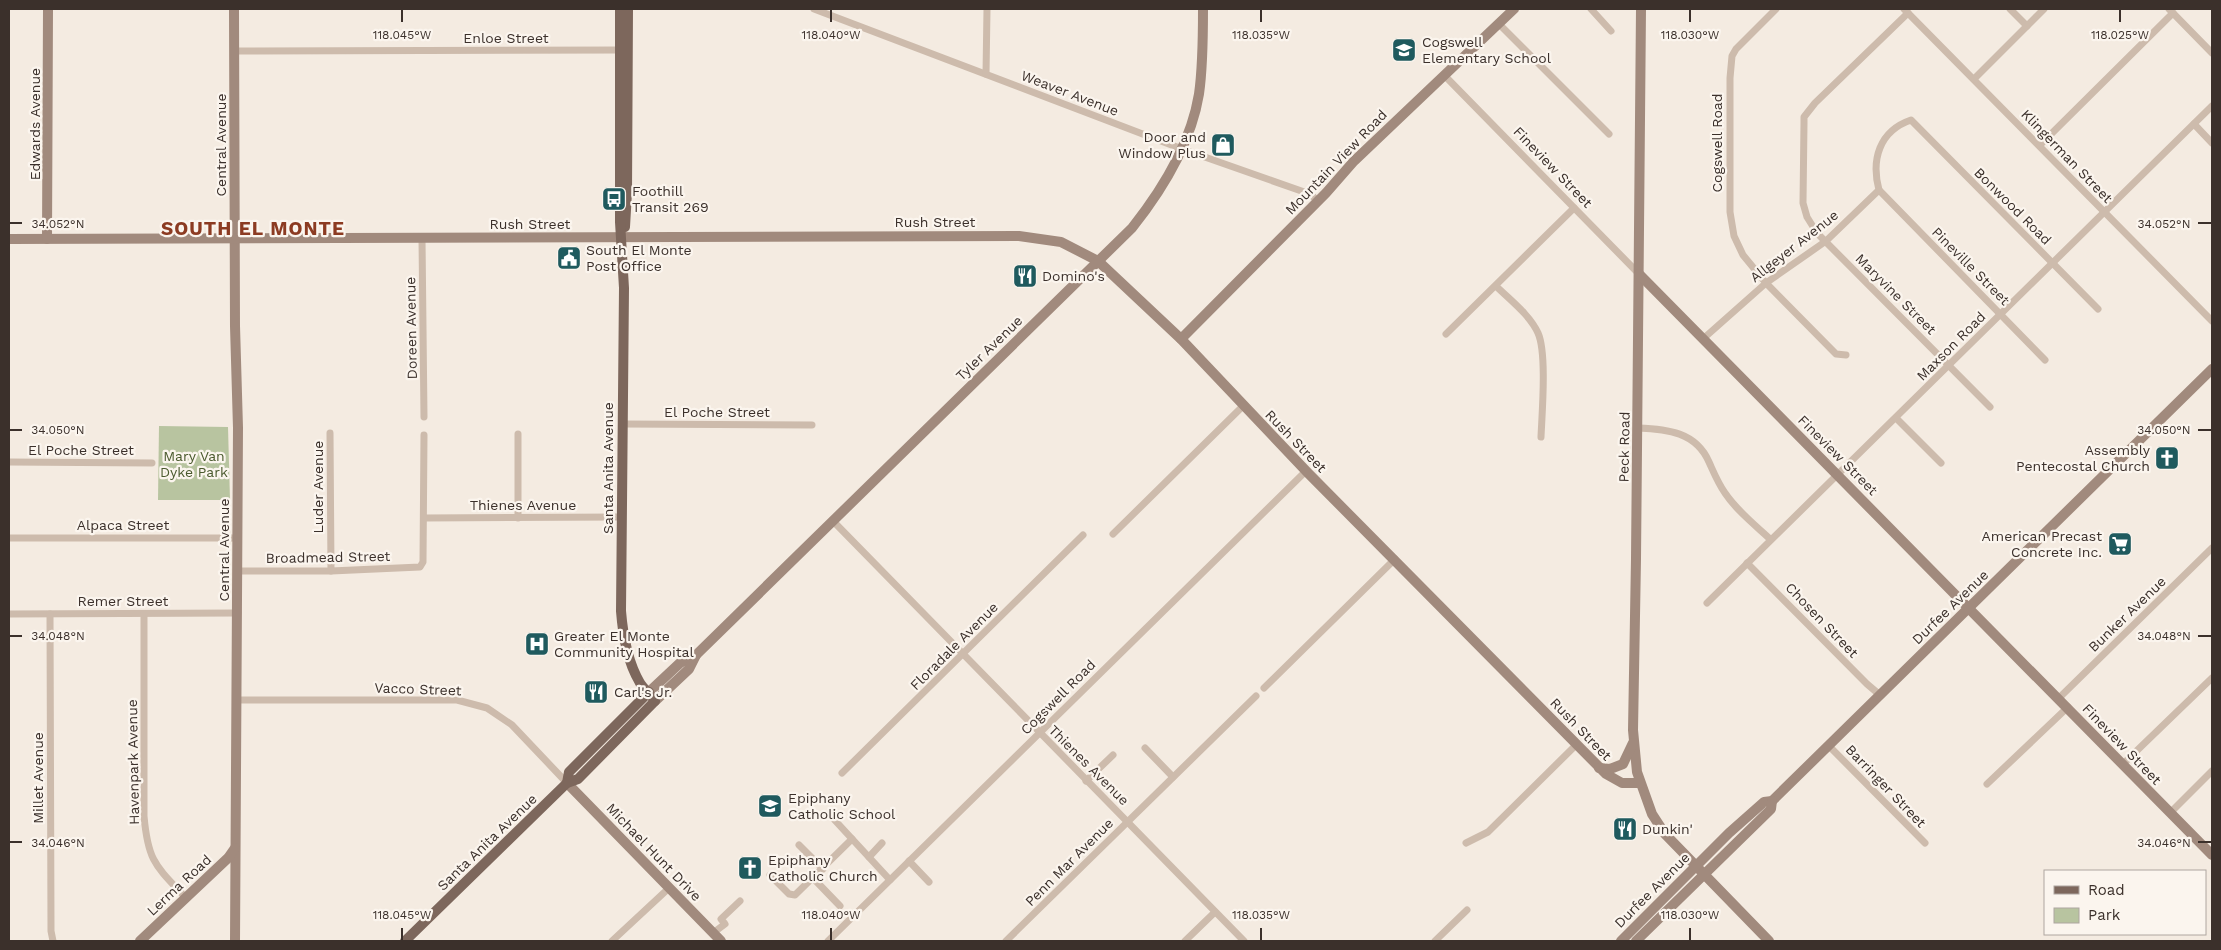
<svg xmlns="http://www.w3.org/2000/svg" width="2221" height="950" font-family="'Work Sans',sans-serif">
<rect width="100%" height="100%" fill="#f4ebe1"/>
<path fill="#b8c4a0" d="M 159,426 L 228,427 L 230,500 L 158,500 Z"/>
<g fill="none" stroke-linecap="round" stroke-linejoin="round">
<g stroke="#cdbbac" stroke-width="7">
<path d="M 814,9 L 1182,149 L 1310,194 L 1318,201"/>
<path d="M 1591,9 L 1611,31"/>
<path d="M 1776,9 L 1736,49 L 1732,56 L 1730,78 L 1730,212 L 1734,236 L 1743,255 L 1766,283 L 1836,354 L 1846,355"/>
<path d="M 1904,9 L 2212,321"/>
<path d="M 2010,9 L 2027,26"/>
<path d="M 2169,9 L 2212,53"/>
<path d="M 1908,13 L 1815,103 L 1804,117 L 1804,123 L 1803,203 L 1807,217 L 1817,233 L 1990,407"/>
<path d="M 1499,24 L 1609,134"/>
<path d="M 235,51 L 624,50"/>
<path d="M 986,74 L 987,9"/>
<path d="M 1444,75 L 1639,274"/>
<path d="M 1974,79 L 2044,9"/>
<path d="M 2194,124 L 2212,143"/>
<path d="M 2040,145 L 2173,13"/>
<path d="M 1879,190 L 2045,360"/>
<path d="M 422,239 L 424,417"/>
<path d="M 1496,286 C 1510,300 1530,315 1538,333 C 1547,353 1542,413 1541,437"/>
<path d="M 1446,334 L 1574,208"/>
<path d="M 1704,338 L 1766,283 L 1826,241 L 1879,190 C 1871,160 1879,131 1911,120 L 2098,309"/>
<path d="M 1896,418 L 1941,463"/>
<path d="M 622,424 L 812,425"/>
<path d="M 1638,428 C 1667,429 1696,432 1709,462 C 1714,473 1718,483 1725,493 C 1737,511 1755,525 1770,539"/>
<path d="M 330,433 L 331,571"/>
<path d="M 518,434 L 518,518"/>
<path d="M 9,462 L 152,463"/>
<path d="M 424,518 L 621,517"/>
<path d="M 833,521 L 1244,941"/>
<path d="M 1113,534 L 1243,406"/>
<path d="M 9,538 L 238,538"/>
<path d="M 1747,563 L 1867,684 L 1880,695"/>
<path d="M 238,571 L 331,571 L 420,567 L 423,562 L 424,435"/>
<path d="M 1707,603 L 2212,106"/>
<path d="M 9,614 L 238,613"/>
<path d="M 50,614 L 51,931 L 53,941"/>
<path d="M 144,614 L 144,816 C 148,861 155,865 185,897"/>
<path d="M 1264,688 L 1395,559"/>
<path d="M 2059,698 L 2212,548"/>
<path d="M 237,700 L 457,700 L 487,708 L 512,725 L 567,783"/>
<path d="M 1829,746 L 1925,843"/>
<path d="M 1145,748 L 1173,777"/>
<path d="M 2123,764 L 2212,678"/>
<path d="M 842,773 L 1083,535"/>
<path d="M 1086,781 L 1113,755"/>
<path d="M 1987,784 L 2068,707"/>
<path d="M 2170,813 L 2212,771"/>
<path d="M 830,815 L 890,880"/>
<path d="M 1466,843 L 1488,832 L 1576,745"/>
<path d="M 799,845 L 823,869"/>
<path d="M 869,857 L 882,843"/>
<path d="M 909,861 L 929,882"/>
<path d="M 770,875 L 789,894 L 795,895 L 852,839"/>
<path d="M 813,878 L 840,906"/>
<path d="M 713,933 L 725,924 L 721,919 L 740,901"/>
<path d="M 612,941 L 669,888"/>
<path d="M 828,941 L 1306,471"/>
<path d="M 1006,941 L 1256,696"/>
<path d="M 1185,941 L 1215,912"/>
<path d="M 1435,941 L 1467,910"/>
</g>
<g stroke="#a18a7d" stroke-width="10">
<path d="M 234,9 L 235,326 L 238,428 L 235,941"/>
<path d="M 1641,9 L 1636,559 L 1633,730 L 1637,772 L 1652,814 L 1665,834 L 1769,941"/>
<path d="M 9,239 L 1019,236 L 1061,242 L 1098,261 L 1181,339 L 1308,473 L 1606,774 L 1622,783 L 1640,783"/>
<path d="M 47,239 L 48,9"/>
<path d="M 1639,274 L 2212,855"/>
<path d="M 1181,339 L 1326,193 L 1354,161 L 1514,9"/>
<path d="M 649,692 L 680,663 L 696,655 L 1132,228 C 1163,189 1191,143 1199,94 C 1203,66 1203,37 1203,9"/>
<path d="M 655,701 L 689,669 L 696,655"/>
<path d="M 1599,768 L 1610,769 L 1623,764 L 1633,743"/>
<path d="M 567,783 L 721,941"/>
<path d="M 140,941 L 228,858 L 235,848"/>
<path d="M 1621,941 L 1729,833 L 1764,802 L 1772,801 L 2212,369"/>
<path d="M 1636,941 L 1766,814 L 1771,809 L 1772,801"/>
</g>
<g stroke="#7d675c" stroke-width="10">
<path d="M 625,227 L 627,192 L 628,9"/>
<path d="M 567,783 L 569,772 L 649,692"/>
<path d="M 405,941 L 567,783 L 578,779 L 655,701 C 651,695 644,689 640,683 C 627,661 623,636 621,611 L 624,288 L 620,222 L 620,9"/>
</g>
</g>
<path fill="none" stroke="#3b302b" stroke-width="2" d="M 402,10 L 402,22M 831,10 L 831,22M 1261,10 L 1261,22M 1690,10 L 1690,22M 2120,10 L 2120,22M 10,223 L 22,223M 2198,223 L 2211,223M 10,430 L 22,430M 2198,430 L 2211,430M 10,636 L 22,636M 2198,636 L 2211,636M 10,842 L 22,842M 2198,842 L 2211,842M 402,928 L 402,940M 831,928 L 831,940M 1261,928 L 1261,940M 1690,928 L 1690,940"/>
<defs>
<symbol id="school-square" viewBox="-11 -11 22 22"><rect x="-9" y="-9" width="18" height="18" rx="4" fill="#1f5a5e" stroke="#fbf5ee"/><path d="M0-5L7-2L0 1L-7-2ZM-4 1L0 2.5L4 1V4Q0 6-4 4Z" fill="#fff"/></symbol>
<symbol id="shop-square" viewBox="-11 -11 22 22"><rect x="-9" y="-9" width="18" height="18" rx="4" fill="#1f5a5e" stroke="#fbf5ee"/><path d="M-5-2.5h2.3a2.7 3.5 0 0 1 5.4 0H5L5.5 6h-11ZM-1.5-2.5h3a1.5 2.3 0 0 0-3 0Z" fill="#fff"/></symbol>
<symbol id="bus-square" viewBox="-11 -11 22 22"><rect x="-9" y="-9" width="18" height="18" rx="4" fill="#1f5a5e" stroke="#fbf5ee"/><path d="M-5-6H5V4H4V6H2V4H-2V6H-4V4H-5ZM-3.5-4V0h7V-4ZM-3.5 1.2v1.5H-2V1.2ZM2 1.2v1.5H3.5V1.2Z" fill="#fff"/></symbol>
<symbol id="civic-square" viewBox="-11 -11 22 22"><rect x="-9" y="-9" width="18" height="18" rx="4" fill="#1f5a5e" stroke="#fbf5ee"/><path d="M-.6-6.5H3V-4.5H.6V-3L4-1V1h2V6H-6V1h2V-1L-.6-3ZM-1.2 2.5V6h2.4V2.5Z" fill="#fff"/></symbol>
<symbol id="restaurant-square" viewBox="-11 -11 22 22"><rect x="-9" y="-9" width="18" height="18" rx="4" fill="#1f5a5e" stroke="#fbf5ee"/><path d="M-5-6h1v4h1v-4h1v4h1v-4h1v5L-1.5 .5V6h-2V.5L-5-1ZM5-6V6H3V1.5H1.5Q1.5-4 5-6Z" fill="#fff"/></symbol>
<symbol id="church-square" viewBox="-11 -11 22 22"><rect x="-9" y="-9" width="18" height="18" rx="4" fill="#1f5a5e" stroke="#fbf5ee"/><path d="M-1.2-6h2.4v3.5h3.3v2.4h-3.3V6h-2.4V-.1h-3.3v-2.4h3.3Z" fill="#fff"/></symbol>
<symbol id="supermarket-square" viewBox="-11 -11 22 22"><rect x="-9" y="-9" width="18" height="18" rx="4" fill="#1f5a5e" stroke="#fbf5ee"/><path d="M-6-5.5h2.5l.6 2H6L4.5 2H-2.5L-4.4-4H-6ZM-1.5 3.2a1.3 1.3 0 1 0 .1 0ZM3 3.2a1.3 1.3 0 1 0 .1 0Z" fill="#fff"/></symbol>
<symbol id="hospital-square" viewBox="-11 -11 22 22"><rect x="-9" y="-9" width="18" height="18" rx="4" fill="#1f5a5e" stroke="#fbf5ee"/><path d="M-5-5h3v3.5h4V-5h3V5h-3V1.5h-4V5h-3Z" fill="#fff"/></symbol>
</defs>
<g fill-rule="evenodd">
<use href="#school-square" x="1390" y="36" width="28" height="28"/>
<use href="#shop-square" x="1209" y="131" width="28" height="28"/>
<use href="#bus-square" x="600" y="185" width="28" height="28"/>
<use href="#civic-square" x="555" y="244" width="28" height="28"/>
<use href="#restaurant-square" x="1011" y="262" width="28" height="28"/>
<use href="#church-square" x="2153" y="444" width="28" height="28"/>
<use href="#supermarket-square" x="2106" y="530" width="28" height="28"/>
<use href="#hospital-square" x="523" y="630" width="28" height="28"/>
<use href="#restaurant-square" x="582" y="678" width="28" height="28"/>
<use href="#school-square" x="756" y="792" width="28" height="28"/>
<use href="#restaurant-square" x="1611" y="815" width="28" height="28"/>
<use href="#church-square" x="736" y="854" width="28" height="28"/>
</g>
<g text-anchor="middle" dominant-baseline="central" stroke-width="4.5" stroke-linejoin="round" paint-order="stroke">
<g font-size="14" fill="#3b302b" stroke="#fbf5ee">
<text x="506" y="38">Enloe Street</text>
<text transform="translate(1070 93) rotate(21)">Weaver Avenue</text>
<text transform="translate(35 124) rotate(-90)">Edwards Avenue</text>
<text transform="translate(1717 143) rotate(-90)">Cogswell Road</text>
<text transform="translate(221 145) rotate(-90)">Central Avenue</text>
<text transform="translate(2067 156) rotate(46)">Klingerman Street</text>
<text transform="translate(1336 162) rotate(-46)">Mountain View Road</text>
<text transform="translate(1553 167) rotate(46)">Fineview Street</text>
<text transform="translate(2013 206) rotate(45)">Bonwood Road</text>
<text x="935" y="222">Rush Street</text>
<text x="530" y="224">Rush Street</text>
<text transform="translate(1794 246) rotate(-38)">Allgeyer Avenue</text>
<text transform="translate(1971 266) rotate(45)">Pineville Street</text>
<text transform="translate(1896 294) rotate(45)">Maryvine Street</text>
<text transform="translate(411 328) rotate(-91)">Doreen Avenue</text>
<text transform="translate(1951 346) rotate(-45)">Maxson Road</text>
<text transform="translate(989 348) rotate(-44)">Tyler Avenue</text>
<text x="717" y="412">El Poche Street</text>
<text transform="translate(1296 441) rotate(46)">Rush Street</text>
<text transform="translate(1624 447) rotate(-89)">Peck Road</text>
<text x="81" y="450">El Poche Street</text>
<text transform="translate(1838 455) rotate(45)">Fineview Street</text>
<text transform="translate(608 468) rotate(-90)">Santa Anita Avenue</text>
<text transform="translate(318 487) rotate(-90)">Luder Avenue</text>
<text x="523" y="505">Thienes Avenue</text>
<text x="123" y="525">Alpaca Street</text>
<text transform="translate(224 550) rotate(-90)">Central Avenue</text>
<text transform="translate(328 557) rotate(-1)">Broadmead Street</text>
<text x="123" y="601">Remer Street</text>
<text transform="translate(1950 607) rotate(-44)">Durfee Avenue</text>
<text transform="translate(2127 614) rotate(-44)">Bunker Avenue</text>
<text transform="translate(1822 620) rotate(46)">Chosen Street</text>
<text transform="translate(954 646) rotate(-45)">Floradale Avenue</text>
<text transform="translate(418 689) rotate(2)">Vacco Street</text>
<text transform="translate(1058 697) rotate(-45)">Cogswell Road</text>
<text transform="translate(1581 729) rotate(46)">Rush Street</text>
<text transform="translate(2122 744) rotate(46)">Fineview Street</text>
<text transform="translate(133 762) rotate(-91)">Havenpark Avenue</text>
<text transform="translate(1089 765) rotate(45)">Thienes Avenue</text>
<text transform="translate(38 778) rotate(-90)">Millet Avenue</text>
<text transform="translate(1886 786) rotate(46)">Barringer Street</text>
<text transform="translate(487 842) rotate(-44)">Santa Anita Avenue</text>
<text transform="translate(654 852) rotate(46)">Michael Hunt Drive</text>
<text transform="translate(1069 862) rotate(-45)">Penn Mar Avenue</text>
<text transform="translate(179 885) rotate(-43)">Lerma Road</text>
<text transform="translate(1652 890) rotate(-45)">Durfee Avenue</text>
</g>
<g font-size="14" fill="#3b302b" stroke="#fbf5ee" text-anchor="start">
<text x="1422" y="42">Cogswell<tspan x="1422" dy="16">Elementary School</tspan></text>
<text x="1206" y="137" text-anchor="end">Door and<tspan x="1206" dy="16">Window Plus</tspan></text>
<text x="632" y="191">Foothill<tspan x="632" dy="16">Transit 269</tspan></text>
<text x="586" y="250">South El Monte<tspan x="586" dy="16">Post Office</tspan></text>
<text x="1042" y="276">Domino's</text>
<text x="2150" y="450" text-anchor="end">Assembly<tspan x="2150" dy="16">Pentecostal Church</tspan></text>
<text x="2102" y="536" text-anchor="end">American Precast<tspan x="2102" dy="16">Concrete Inc.</tspan></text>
<text x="554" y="636">Greater El Monte<tspan x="554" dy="16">Community Hospital</tspan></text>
<text x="614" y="692">Carl's Jr.</text>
<text x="788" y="798">Epiphany<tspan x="788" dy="16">Catholic School</tspan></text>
<text x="1642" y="829">Dunkin'</text>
<text x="768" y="860">Epiphany<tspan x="768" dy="16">Catholic Church</tspan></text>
</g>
<g font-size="14" fill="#4a5a2e" stroke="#fbf5ee">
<text x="194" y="456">Mary Van<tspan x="194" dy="16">Dyke Park</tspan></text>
</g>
<g font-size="19" font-weight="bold" letter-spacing="1" fill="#8c3b22" stroke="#fbf5ee">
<text x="253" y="228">SOUTH EL MONTE</text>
</g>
</g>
<g font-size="12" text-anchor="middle" fill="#3b302b" stroke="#fbf5ee" stroke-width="4.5" stroke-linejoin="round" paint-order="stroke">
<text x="402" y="39">118.045°W</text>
<text x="831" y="39">118.040°W</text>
<text x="1261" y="39">118.035°W</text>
<text x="1690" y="39">118.030°W</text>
<text x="2120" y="39">118.025°W</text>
<text x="58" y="228">34.052°N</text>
<text x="2164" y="228">34.052°N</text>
<text x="58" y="434">34.050°N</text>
<text x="2164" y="434">34.050°N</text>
<text x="58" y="640">34.048°N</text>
<text x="2164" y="640">34.048°N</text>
<text x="58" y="847">34.046°N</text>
<text x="2164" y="847">34.046°N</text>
<text x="402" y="919">118.045°W</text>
<text x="831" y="919">118.040°W</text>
<text x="1261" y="919">118.035°W</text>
<text x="1690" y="919">118.030°W</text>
</g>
<rect width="2221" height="950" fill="none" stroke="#3b302b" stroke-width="20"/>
<rect x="2044" y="870" width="162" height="65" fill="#fbf5ee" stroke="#aea6a0"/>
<rect x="2054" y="886" width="25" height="8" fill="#7d675c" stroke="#aea6a0"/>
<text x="2088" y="895" font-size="15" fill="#3b302b">Road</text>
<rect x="2054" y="908" width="25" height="15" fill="#b8c4a0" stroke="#aea6a0"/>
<text x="2088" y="920" font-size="15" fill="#3b302b">Park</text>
</svg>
